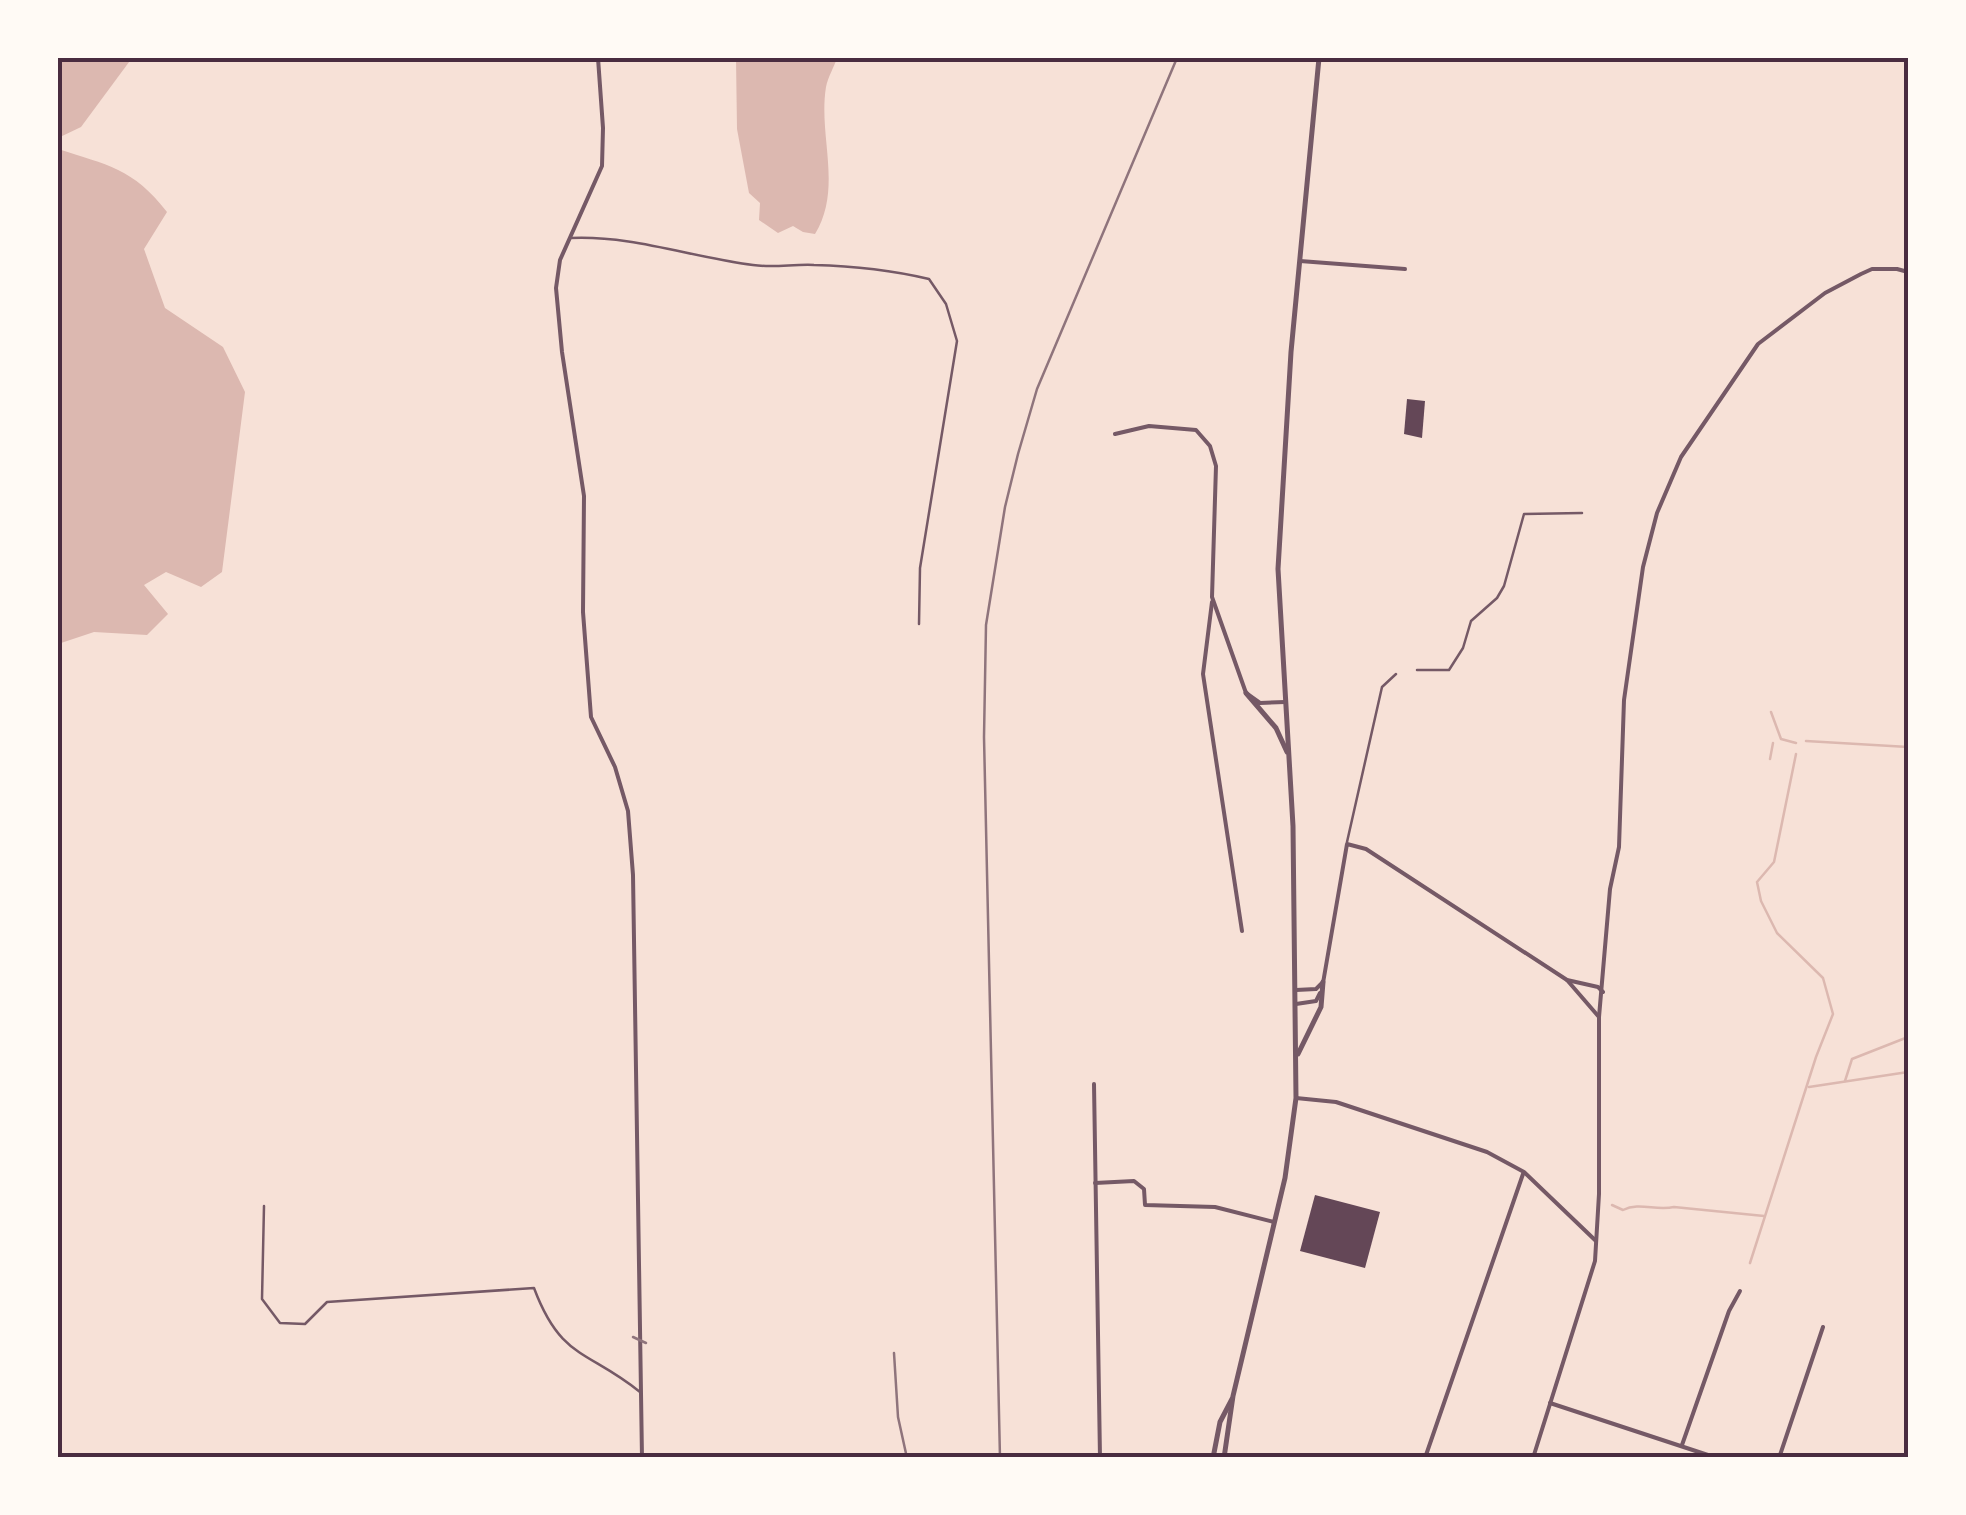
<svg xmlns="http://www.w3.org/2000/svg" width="1966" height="1515" font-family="Karla,sans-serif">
<rect width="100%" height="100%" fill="#f7e1d7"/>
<g fill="#dcb8b0">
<path d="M 58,58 L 132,58 L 81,127 L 58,138 Z"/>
<path d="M 736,58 L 837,58 C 834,67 828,77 826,87 C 818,136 843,188 815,234 L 803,232 L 793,226 L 778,233 L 759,220 L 760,203 L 749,193 L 737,129 Z"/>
<path d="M 58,149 C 107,165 133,168 167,212 L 144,249 L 165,308 L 223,347 L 245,392 L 222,572 L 201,587 L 166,572 L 144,585 L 168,614 L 147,635 L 94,632 L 58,644 Z"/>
</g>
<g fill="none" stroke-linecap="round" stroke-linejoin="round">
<g stroke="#dcb8b0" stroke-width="2.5">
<path d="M 1771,712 L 1781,739 L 1796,743"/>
<path d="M 1806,741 L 1908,747"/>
<path d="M 1770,759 L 1773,743"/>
<path d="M 1845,1081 L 1852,1059 L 1908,1037"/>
<path d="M 1809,1087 L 1908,1072"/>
<path d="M 1612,1205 L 1623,1210 C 1639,1202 1656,1211 1674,1207 L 1764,1216"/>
<path d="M 1750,1263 L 1816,1057 L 1833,1014 L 1823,978 L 1777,933 L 1761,901 L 1757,882 L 1774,862 L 1796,754"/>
</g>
</g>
<g fill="#644757">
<path d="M 1407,399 L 1425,401 L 1422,438 L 1404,434 Z"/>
<path d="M 1315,1195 L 1380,1212 L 1365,1268 L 1300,1251 Z"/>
</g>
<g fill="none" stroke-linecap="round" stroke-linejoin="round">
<g stroke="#755966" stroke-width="2.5">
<path d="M 570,238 C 633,235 690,257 753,265 C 772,268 794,264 814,265 C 854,266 891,270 929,279 L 946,304 L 957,341 L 920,568 L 919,624"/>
<path d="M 1417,670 L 1449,670 L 1463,648 L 1471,621 L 1497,598 L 1504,586 L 1524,514 L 1582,513"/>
<path d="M 1347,842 L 1382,687 L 1396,674"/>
<path d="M 264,1206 L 262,1299 L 280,1323 L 305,1324 L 327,1302 L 534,1288 C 561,1360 588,1350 640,1392"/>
</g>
<g stroke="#755966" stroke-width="4">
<path d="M 598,58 L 603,128 L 602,166 L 560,260 L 556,288 L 562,352 L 584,496 L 583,612 L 591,717 L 615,767 L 628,811 L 633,875 L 642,1458"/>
<path d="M 1300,261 L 1405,269"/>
<path d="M 1115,434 L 1149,426 L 1196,430 L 1210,446 L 1216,466 L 1212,597 L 1246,693 L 1260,703 L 1285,702"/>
<path d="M 1212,602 L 1203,674 L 1242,931"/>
<path d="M 1567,980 L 1599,1017"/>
<path d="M 1323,983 L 1347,844 L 1366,849 L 1567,980 L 1598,987 L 1603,992"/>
<path d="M 1296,990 L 1316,989 L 1323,982"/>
<path d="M 1296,1004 L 1316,1001 L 1320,993"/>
<path d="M 1094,1084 L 1100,1458"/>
<path d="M 1296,1098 L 1336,1102 L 1487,1152 L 1524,1172 L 1596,1241"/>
<path d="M 1095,1183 L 1134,1181 L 1144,1189 L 1145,1205 L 1215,1207 L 1274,1222"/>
<path d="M 1550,1403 L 1717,1458"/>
<path d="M 1682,1445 L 1729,1311 L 1740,1291"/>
<path d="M 1425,1458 L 1523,1174"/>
<path d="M 1533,1458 L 1595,1261 L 1599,1194 L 1599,1017 L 1610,889 L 1619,847 L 1624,700 L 1643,567 L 1657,513 L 1681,457 L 1758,344 L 1825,293 L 1861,274 L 1872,269 L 1897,269 L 1908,272"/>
<path d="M 1779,1458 L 1823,1327"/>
</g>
<g stroke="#755966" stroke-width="5">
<path d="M 1246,693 L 1276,728 L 1287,752"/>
<path d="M 1298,1054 L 1321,1007 L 1323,982"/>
<path d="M 1213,1458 L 1220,1422 L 1232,1399"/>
<path d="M 1224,1458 L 1233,1396 L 1285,1178 L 1296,1098 L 1293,826 L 1278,569 L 1291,352 L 1319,58"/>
</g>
<g stroke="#8f747c" stroke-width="2.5">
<path d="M 633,1337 L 646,1343"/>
<path d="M 894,1353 L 898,1417 L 907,1458"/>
<path d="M 1000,1458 L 984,737 L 986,625 L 1005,507 L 1018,454 L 1037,389 L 1177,58"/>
</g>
</g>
<rect width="1966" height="1515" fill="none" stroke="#fffaf5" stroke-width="120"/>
<rect x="60" y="60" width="1846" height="1395" fill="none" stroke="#4a2c40" stroke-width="4"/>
</svg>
